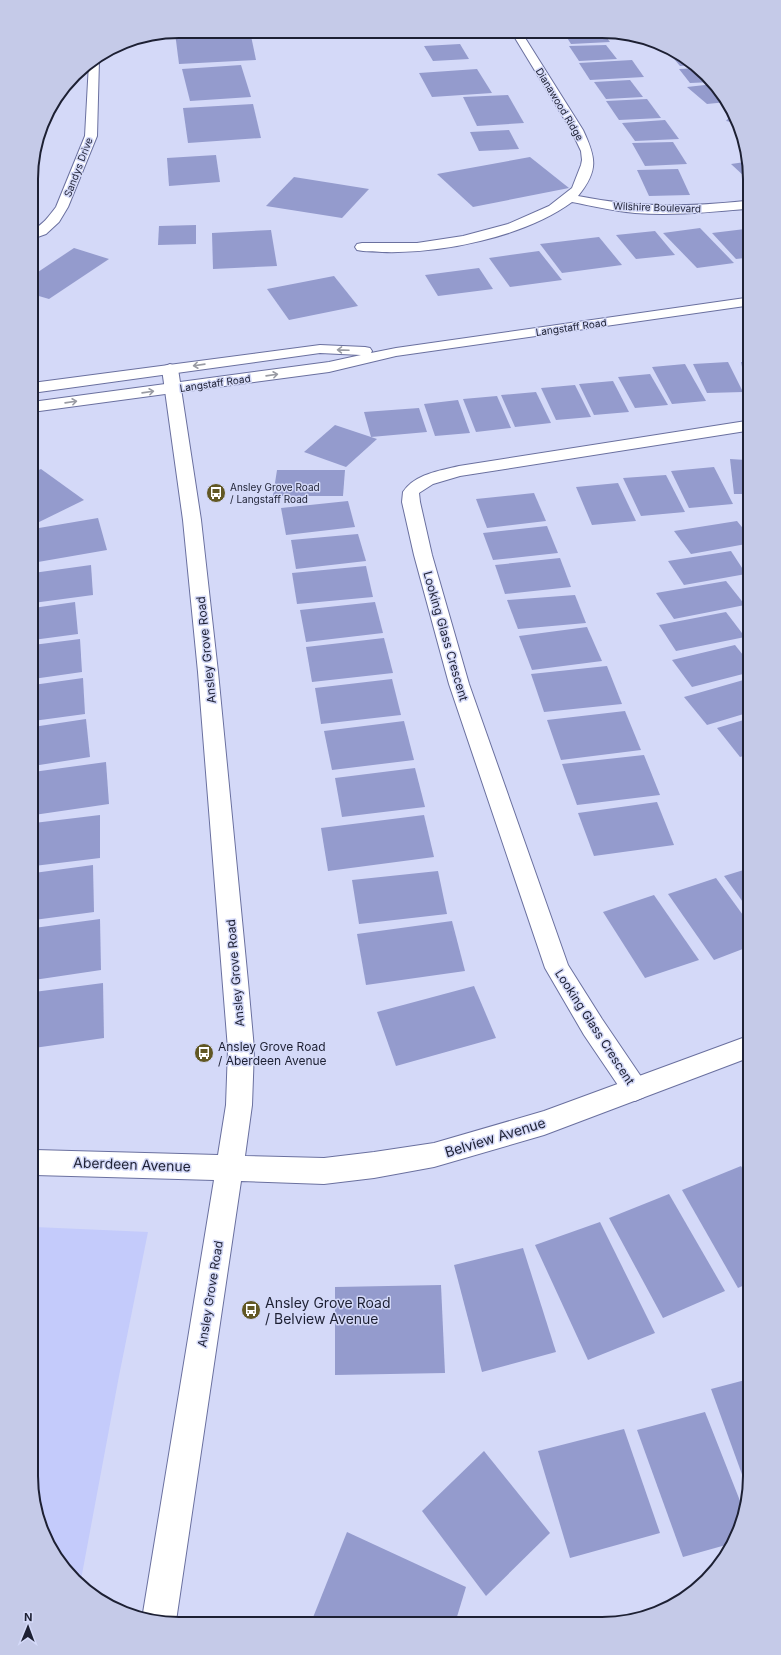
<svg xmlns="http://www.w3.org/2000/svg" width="781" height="1655" font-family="Inter,sans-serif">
<rect width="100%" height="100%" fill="#d4d9f8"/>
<path fill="#c4cbfb" d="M 35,1227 L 148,1232 L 119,1376 L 80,1585 L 56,1558 L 36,1515 Z"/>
<g fill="#949bcd">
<path d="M 211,31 L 250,31 L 256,60 L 179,64 L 175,33 Z"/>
<path d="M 564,33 L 604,34 L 610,42 L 571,44 Z"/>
<path d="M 658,43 L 667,46 L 676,52 L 666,52 Z"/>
<path d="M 460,44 L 469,59 L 433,61 L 424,46 Z"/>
<path d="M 606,45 L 617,59 L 579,61 L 569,46 Z"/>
<path d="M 670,54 L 678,54 L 695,65 L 680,66 Z"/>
<path d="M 632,60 L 644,77 L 590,80 L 579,63 Z"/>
<path d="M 241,65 L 251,97 L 190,101 L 182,69 Z"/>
<path d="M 700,68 L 712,82 L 690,83 L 679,69 Z"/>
<path d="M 477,69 L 492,93 L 432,97 L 419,73 Z"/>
<path d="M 630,80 L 643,97 L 606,99 L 594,82 Z"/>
<path d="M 714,84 L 725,97 L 727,102 L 707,104 L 687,87 Z"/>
<path d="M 508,95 L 524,123 L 477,126 L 463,97 Z"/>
<path d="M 647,99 L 661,118 L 619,120 L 606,101 Z"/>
<path d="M 253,104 L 261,138 L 188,143 L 183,108 Z"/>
<path d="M 733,113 L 737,123 L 726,121 Z"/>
<path d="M 665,120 L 679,139 L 635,141 L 622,123 Z"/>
<path d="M 509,130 L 519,149 L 479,151 L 470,132 Z"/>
<path d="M 673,142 L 687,164 L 645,166 L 632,143 Z"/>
<path d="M 216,155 L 220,182 L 169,186 L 167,158 Z"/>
<path d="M 530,157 L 569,188 L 473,207 L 437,174 Z"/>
<path d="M 745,162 L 745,177 L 731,164 Z"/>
<path d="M 678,169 L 690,195 L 649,196 L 637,170 Z"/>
<path d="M 294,177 L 369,189 L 342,218 L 266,206 Z"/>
<path d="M 196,225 L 196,244 L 158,245 L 159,226 Z"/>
<path d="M 700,228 L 734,263 L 697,268 L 663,233 Z"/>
<path d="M 745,229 L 745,258 L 736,259 L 712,233 Z"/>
<path d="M 271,230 L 277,266 L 213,269 L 212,233 Z"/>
<path d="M 655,231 L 675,255 L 636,259 L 616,235 Z"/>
<path d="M 599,237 L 622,265 L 562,273 L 540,244 Z"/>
<path d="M 74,248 L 109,259 L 49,299 L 32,294 L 32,276 Z"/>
<path d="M 539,251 L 562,280 L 510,287 L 489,258 Z"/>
<path d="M 479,268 L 493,289 L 438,296 L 425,275 Z"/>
<path d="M 334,276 L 358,306 L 289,320 L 267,289 Z"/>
<path d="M 728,362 L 743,392 L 707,393 L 693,364 Z"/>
<path d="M 741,362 L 746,362 L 746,381 L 745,381 Z"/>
<path d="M 685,364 L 706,401 L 672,404 L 652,367 Z"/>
<path d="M 650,374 L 668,405 L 635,408 L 618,377 Z"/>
<path d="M 613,381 L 629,412 L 594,415 L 579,384 Z"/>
<path d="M 575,385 L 591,417 L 556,420 L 541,388 Z"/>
<path d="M 536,392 L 551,423 L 515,427 L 501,395 Z"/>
<path d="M 497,396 L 511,428 L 476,432 L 463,399 Z"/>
<path d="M 458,400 L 470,433 L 435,436 L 424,404 Z"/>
<path d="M 419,408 L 427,432 L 371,437 L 364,412 Z"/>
<path d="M 335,425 L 377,439 L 346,467 L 304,452 Z"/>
<path d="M 730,459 L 746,460 L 746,494 L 734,494 Z"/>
<path d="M 714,467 L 733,504 L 689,508 L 671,471 Z"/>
<path d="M 41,469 L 84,500 L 33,525 L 32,473 Z"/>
<path d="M 277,470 L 345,470 L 343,496 L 273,496 Z"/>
<path d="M 666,475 L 685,512 L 641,516 L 623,478 Z"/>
<path d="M 618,483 L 636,521 L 592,525 L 576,487 Z"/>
<path d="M 534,493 L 546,521 L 487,528 L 476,499 Z"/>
<path d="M 348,501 L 355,527 L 286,535 L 281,508 Z"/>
<path d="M 98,518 L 107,550 L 38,562 L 33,538 L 33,529 Z"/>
<path d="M 737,521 L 746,532 L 746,544 L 691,554 L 674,531 Z"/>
<path d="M 547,526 L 558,553 L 493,560 L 483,533 Z"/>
<path d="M 358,534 L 366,561 L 296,569 L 291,540 Z"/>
<path d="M 731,551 L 746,574 L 684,585 L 668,561 Z"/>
<path d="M 560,558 L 571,587 L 505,594 L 495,565 Z"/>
<path d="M 91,565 L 93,595 L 33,603 L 33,573 Z"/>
<path d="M 366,566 L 373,597 L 297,604 L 292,573 Z"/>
<path d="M 726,581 L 745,605 L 674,619 L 656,593 Z"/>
<path d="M 575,595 L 586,623 L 518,629 L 507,600 Z"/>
<path d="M 75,602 L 78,634 L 33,640 L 33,608 Z"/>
<path d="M 375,602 L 383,633 L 306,642 L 300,610 Z"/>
<path d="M 726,612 L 745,637 L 676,651 L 659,625 Z"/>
<path d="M 587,627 L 602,661 L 532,670 L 519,636 Z"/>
<path d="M 384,638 L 393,673 L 312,682 L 306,647 Z"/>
<path d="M 80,639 L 82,672 L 33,679 L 33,645 Z"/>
<path d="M 735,645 L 747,660 L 747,673 L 692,687 L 672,660 Z"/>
<path d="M 607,666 L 622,704 L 544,712 L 531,674 Z"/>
<path d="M 83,678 L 85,714 L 33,721 L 33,685 Z"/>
<path d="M 392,679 L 401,715 L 321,724 L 315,688 Z"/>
<path d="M 747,679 L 747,713 L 707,725 L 684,697 Z"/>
<path d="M 625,711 L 641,750 L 561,760 L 547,720 Z"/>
<path d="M 86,719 L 90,757 L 33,766 L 33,727 Z"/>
<path d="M 747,719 L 747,755 L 740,757 L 717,728 Z"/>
<path d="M 404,721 L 414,760 L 332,770 L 324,731 Z"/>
<path d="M 644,755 L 660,795 L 577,805 L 562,764 Z"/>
<path d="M 106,762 L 109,804 L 34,815 L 33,772 Z"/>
<path d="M 415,768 L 425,807 L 342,817 L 335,778 Z"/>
<path d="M 657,802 L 674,845 L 594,856 L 578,813 Z"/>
<path d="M 100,815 L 100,858 L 34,866 L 34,823 Z"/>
<path d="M 424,815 L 434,857 L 328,871 L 321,828 Z"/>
<path d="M 93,865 L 94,912 L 34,920 L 34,873 Z"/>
<path d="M 747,869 L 748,909 L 724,876 Z"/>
<path d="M 438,871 L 447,914 L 359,924 L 352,880 Z"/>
<path d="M 716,878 L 748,922 L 748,947 L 714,960 L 668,894 Z"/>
<path d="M 654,895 L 699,960 L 645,978 L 603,912 Z"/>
<path d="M 100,919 L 101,970 L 34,980 L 34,928 Z"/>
<path d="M 452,921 L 465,971 L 366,985 L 357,934 Z"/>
<path d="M 103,983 L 104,1038 L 34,1048 L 34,992 Z"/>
<path d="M 474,986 L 496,1038 L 396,1066 L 377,1012 Z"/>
<path d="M 741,1166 L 749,1179 L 749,1283 L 738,1288 L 682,1190 Z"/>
<path d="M 669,1194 L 725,1291 L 663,1318 L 609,1218 Z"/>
<path d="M 600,1222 L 655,1333 L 588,1360 L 535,1245 Z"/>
<path d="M 523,1248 L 556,1352 L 482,1372 L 454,1265 Z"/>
<path d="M 441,1285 L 445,1373 L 335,1375 L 335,1287 Z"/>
<path d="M 749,1379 L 750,1486 L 748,1491 L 711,1389 Z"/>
<path d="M 705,1412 L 744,1511 L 739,1532 L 733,1543 L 683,1557 L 637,1430 Z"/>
<path d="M 624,1429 L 660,1533 L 570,1558 L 538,1451 Z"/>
<path d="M 484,1451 L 550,1533 L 486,1596 L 422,1511 Z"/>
<path d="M 347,1532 L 466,1587 L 456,1620 L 312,1620 Z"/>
</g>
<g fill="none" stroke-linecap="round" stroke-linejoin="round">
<defs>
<g id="minor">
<path d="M 512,33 L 522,33 L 583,130 C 596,158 599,170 578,196 C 638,208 685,207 745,201 L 745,209 C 709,212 672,216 635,213 C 613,211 593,206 572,202 C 524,237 441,254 382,252 C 374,251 365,252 357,250 L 355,247 L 357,244 L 362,243 L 417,243 L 463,236 L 508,224 L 549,206 L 572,188 L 581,165 L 582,160 L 581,151 L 571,130 Z"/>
<path d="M 98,58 L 99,60 L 97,136 L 68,207 L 59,222 L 46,234 L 32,239 L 32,230 C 42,226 49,216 56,207 L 85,136 L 89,63 Z"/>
<path d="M 746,421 L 746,431 L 460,476 L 433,484 L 419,493 L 420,502 L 432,555 L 469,684 L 568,965 L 602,1019 L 644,1081 L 648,1089 L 644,1097 L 635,1101 L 626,1097 L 584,1035 L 545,968 L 449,684 L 414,555 L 402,502 L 403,492 C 415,474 439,471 459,466 Z"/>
</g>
<path id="tertiary" d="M 170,364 L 175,366 L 178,369 L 201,520 L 218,672 L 248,982 L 254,1049 L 252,1105 L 245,1156 L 324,1158 L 374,1152 L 434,1143 L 544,1111 L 748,1036 L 748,1058 L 544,1135 L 434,1167 L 374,1178 L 324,1184 L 241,1181 L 176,1621 L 150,1621 L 142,1619 L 214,1180 L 35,1175 L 35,1150 L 218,1155 L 226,1105 L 228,1049 L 198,672 L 183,520 L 162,369 L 165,366 Z"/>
<path id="secondary" d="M 745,298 L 745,306 L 396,356 L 329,372 L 32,412 L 32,402 L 329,362 L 361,355 L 320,353 L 32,393 L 32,383 L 320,345 L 365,347 L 370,348 L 372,351 L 371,353 L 396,348 Z"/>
</defs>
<use href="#minor" stroke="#6a709f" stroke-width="2"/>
<use href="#tertiary" stroke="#6a709f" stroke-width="2"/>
<use href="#secondary" stroke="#6a709f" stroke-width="2"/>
<use href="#minor" fill="#fff" fill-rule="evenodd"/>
<use href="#tertiary" fill="#fff" fill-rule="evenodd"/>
<use href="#secondary" fill="#fff" fill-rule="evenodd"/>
</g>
<defs><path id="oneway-shaft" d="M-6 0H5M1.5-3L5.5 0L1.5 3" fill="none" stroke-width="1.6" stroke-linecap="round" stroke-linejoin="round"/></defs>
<g stroke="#999ba3">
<use href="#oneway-shaft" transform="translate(343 350) rotate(-178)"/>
<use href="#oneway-shaft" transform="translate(199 365) rotate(172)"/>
<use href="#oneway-shaft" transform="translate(272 375) rotate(-8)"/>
<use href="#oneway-shaft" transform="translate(148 392) rotate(-8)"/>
<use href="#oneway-shaft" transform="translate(71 402) rotate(-8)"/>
</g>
<defs>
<symbol id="bus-disc" viewBox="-11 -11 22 22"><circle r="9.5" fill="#615723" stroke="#d4d9f8"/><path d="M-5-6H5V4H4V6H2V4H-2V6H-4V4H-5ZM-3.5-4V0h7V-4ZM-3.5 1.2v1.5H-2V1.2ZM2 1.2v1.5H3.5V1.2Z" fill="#fff"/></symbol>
</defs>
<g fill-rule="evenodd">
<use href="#bus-disc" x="205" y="482" width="22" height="22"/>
<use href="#bus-disc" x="193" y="1042" width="22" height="22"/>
<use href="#bus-disc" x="240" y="1299" width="22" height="22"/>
</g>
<g text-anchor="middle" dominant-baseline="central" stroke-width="3" stroke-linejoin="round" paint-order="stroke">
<g font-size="10" fill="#1d2033" stroke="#d4d9f8">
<text transform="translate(560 104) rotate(59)">Dianawood Ridge</text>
<text transform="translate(78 167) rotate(-69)">Sandys Drive</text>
<text transform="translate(657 207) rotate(2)">Wilshire Boulevard</text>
<text transform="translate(571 327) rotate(-8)">Langstaff Road</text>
<text transform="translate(215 383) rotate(-8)">Langstaff Road</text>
</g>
<g font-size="10" fill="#1d2033" stroke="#d4d9f8" text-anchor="start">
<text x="230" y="487">Ansley Grove Road<tspan x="230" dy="12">/ Langstaff Road</tspan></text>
</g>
<g font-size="12" fill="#1d2033" stroke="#d4d9f8">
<text transform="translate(446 636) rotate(74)">Looking Glass Crescent</text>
<text transform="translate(206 650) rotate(-96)">Ansley Grove Road</text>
<text transform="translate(235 973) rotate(-95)">Ansley Grove Road</text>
<text transform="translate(595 1027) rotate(57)">Looking Glass Crescent</text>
<text transform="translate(210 1294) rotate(-81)">Ansley Grove Road</text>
</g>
<g font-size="12" fill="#1d2033" stroke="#d4d9f8" text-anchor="start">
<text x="218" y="1046">Ansley Grove Road<tspan x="218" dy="14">/ Aberdeen Avenue</tspan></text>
</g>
<g font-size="14" fill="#1d2033" stroke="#d4d9f8">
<text transform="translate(495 1137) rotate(-17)">Belview Avenue</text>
<text transform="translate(132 1164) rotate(2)">Aberdeen Avenue</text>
</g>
<g font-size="14" fill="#1d2033" stroke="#d4d9f8" text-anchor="start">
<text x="265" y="1302">Ansley Grove Road<tspan x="265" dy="16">/ Belview Avenue</tspan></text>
</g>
</g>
<path d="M0 0H781V1655H0ZM179 38H602A141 141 0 0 1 743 179V1476A141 141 0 0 1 602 1617H179A141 141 0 0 1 38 1476V179A141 141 0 0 1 179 38Z" fill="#c5cae8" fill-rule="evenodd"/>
<path fill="none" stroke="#1d2033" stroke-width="2" d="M179 38H602A141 141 0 0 1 743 179V1476A141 141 0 0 1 602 1617H179A141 141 0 0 1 38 1476V179A141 141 0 0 1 179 38Z"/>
<g transform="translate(28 1627) rotate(1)" stroke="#d4d9f8" stroke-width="3" paint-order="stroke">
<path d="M0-3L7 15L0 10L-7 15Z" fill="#1d2033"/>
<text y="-6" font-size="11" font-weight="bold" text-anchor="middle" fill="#1d2033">N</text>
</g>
</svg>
